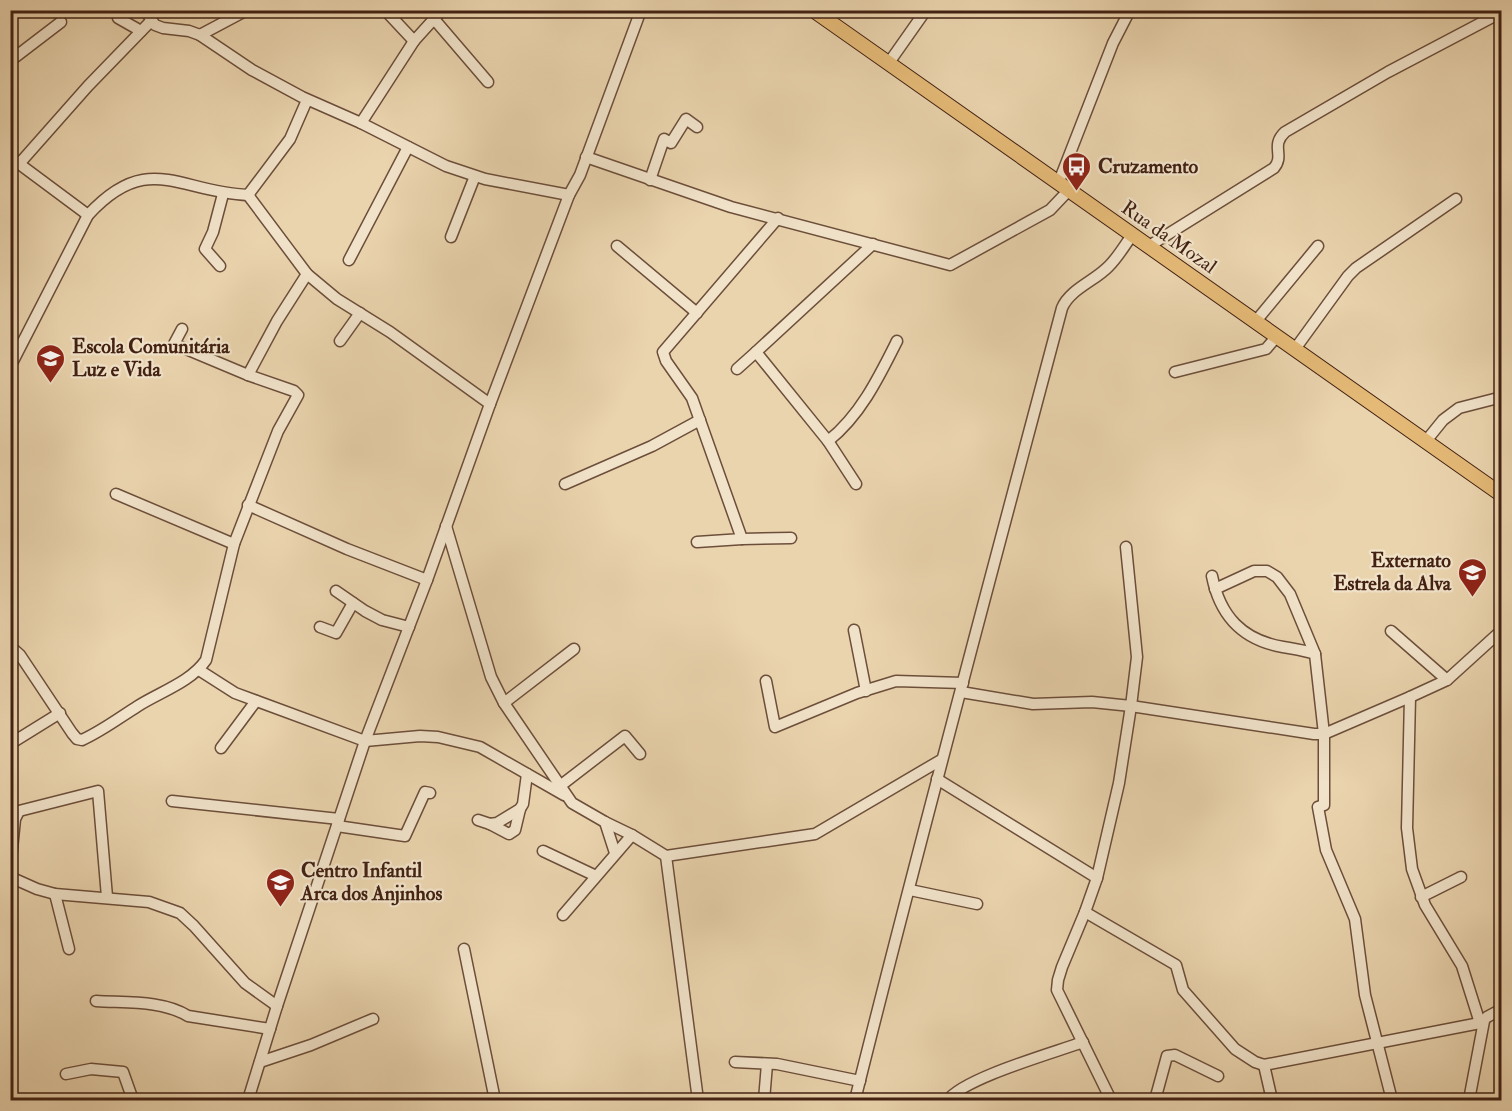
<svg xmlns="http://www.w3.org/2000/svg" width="1512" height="1111" font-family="'IM FELL Double Pica',serif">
<rect width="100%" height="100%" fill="#ead4ae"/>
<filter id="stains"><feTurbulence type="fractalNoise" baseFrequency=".00333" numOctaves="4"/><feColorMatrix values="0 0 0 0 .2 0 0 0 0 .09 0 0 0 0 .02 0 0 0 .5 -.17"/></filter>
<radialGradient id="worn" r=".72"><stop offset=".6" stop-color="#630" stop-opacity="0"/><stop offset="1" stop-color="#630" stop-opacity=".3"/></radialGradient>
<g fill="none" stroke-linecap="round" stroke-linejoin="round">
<defs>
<g id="minor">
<path d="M 145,10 L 155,25 L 163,28 L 189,31 L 200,35 L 252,70 L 302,97 L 361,123 L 446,166 L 485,179 L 569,195"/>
<path d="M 385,10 L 414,41"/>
<path d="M 118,18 L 141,31"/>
<path d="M 434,19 L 488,82"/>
<path d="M 200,35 L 247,10"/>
<path d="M 10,61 L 61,22"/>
<path d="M 888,64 L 926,10"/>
<path d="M 361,123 L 414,41 L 442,10"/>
<path d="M 10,157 L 88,215"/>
<path d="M 586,157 L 731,207 L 950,265 L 1050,210 L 1068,191"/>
<path d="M 19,164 L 88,86 L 151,21"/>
<path d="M 650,180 L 664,139 L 671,143 L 686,119 L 697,127"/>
<path d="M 1058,184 L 1113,43 L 1130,10"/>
<path d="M 248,195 L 307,274 L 337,299 L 390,332 L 490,404"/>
<path d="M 451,237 L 475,176"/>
<path d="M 617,246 L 697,313"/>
<path d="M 1149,246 L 1274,168 C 1285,155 1270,146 1285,132 L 1388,72 L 1502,12"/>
<path d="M 349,260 L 408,147"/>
<path d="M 220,266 L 205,249 L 213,232 L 223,194"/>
<path d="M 1256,321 L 1318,246"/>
<path d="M 340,341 L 360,313"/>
<path d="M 1295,349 L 1348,276 L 1356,268 L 1456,199"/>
<path d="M 10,367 L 88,215 C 148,150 178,192 248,195 L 290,139 L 307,100"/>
<path d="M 737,369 L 756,352"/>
<path d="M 1175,372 L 1266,349 L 1277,336"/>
<path d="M 248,375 L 277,321 L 307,274"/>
<path d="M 828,441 C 860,416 879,377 897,341"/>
<path d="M 1426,441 L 1443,420 L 1459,408 L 1502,397"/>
<path d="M 565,484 L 652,446 L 700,420"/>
<path d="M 856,484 L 828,441 L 756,352 L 873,244"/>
<path d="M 116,494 L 234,544"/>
<path d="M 248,505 L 347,549 L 427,580"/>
<path d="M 446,526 L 491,677 L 504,703 L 572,803 L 605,822 L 632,835 L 666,856 L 815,834 L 941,760"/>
<path d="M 742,539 L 791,538"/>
<path d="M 697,542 L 742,539 L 692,398 L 666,361 L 663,352 L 778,218"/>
<path d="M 1212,576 C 1220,616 1242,640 1283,647 C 1294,649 1304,650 1315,654 L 1324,734 L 1324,805 L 1318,807 L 1326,850 L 1355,919 L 1365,995 L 1392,1100"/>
<path d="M 1215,589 L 1254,571 L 1267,571 L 1277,577 L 1290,594 L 1315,654"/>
<path d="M 336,591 L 365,611 L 382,620 L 409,627"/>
<path d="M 320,627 L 336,633 L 353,603"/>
<path d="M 854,630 L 866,691"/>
<path d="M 1391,631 L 1447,680"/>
<path d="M 10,646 L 20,655 L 72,733 L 77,739 L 82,740 C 102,731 119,718 138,706 C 160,692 191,682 206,660 L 234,544 L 278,431 L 298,395 L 294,391 L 248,375 L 174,344 L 182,329"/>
<path d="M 199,670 L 235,693 L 365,741 L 420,736 L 438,737 L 480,747 L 564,795"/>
<path d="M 766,681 L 775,727 L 857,693 L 896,681 L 963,683"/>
<path d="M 961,692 L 1033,704 L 1092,702 L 1131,706 L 1314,734 L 1324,734 L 1410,697 L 1447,680 L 1502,630"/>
<path d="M 1410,697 L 1407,828 L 1412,869 L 1425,905 L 1462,966 L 1480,1023"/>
<path d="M 504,703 L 574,649"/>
<path d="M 10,744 L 60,713"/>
<path d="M 221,748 L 256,701"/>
<path d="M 937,779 L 1097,878"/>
<path d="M 560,786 L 625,736 L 640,754"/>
<path d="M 172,801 L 339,819"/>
<path d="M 478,820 L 490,824 L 497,823 L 520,809 L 523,804 L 527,774"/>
<path d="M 605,822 L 615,853"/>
<path d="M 490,824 L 509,834 L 515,830 L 520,809"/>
<path d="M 337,826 L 405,836 L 425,792 L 430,793"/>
<path d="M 543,851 L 596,876"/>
<path d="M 666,856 L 698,1100"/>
<path d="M 10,869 L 15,819 L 19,811 L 98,791 L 107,897"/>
<path d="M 10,877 L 37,889 L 55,894 L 149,902 L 180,913 L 194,926 L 245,983 L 277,1006"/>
<path d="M 910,890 L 977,904"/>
<path d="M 55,894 L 69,949"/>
<path d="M 1421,897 L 1461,877"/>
<path d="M 1085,912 L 1176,965 L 1183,990 L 1235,1049 L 1255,1062 L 1264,1065 L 1480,1023 L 1487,1017 L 1502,1009"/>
<path d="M 563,915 L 632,835"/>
<path d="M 464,949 L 495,1100"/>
<path d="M 96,1001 C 126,1003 162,1000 188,1016 L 270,1029"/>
<path d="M 260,1062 L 311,1045 L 373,1019"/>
<path d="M 735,1062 L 777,1064 L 860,1081"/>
<path d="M 1264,1065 L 1272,1100"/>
<path d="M 66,1074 L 91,1069 L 123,1072 L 133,1100"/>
<path d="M 248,1100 L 277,1006 L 365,741 L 427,580 L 490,404 L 569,195 L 580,175 L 641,10"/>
<path d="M 764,1100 L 767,1064"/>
<path d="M 855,1100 C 921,835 992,572 1062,308 C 1070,289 1095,281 1109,266 C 1118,257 1125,245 1132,235"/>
<path d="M 948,1100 C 964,1078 1053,1053 1083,1042"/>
<path d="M 1111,1100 L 1057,990 L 1058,980 L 1062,967 L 1085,912 L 1097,878 L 1119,783 L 1131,706 L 1137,657 L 1126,547"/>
<path d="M 1155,1100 L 1167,1056 L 1175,1055 L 1218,1076"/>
<path d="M 1469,1100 L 1484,1021"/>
</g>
<path id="major" d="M 813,10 L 1502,495"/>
</defs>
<use href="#minor" stroke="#6c4e3a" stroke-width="13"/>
<use href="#major" stroke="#422113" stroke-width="16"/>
<use href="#minor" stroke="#f1e3ca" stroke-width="10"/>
<use href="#major" stroke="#e5ba77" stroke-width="14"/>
</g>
<defs>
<symbol id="bus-pin" viewBox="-11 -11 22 30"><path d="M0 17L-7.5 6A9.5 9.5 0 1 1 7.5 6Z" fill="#8f2418" stroke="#f1e3ca"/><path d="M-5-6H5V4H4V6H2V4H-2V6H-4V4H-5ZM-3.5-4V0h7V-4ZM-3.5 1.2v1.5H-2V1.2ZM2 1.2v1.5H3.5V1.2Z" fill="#fff"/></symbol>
<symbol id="school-pin" viewBox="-11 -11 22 30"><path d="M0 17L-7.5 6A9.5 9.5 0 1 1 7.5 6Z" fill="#8f2418" stroke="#f1e3ca"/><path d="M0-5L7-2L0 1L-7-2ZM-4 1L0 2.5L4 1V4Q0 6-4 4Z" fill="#fff"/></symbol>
<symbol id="university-pin" viewBox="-11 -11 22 30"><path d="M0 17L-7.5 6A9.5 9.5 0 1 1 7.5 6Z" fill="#8f2418" stroke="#f1e3ca"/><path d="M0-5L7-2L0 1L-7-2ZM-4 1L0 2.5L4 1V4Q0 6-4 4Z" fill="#fff"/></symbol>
</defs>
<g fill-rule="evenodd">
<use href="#bus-pin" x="1060" y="150" width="33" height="45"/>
<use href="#school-pin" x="34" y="342" width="33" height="45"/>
<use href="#university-pin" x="1456" y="556" width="33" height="45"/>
<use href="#school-pin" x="264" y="866" width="33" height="45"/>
</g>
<g text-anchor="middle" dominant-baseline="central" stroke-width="4.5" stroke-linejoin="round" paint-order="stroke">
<g font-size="20" font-weight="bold" fill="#422113" stroke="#f1e3ca" text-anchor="start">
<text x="1098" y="166">Cruzamento</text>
<text x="72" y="346">Escola Comunitária<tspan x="72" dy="23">Luz e Vida</tspan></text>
<text x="1451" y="560" text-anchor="end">Externato<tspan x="1451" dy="23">Estrela da Alva</tspan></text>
<text x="301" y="870">Centro Infantil<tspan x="301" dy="23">Arca dos Anjinhos</tspan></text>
</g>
<g font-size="20" fill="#422113" stroke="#f1e3ca">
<text transform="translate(1169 237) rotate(35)">Rua da Mozal</text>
</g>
</g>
<rect width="1512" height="1111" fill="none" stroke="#ead4ae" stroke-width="36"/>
<rect x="12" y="12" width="1488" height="1087" fill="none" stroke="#422113" stroke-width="3"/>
<rect x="18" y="18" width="1476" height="1075" fill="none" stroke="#422113" stroke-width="1.5"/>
<rect width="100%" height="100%" filter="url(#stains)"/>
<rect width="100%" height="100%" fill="url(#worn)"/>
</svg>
